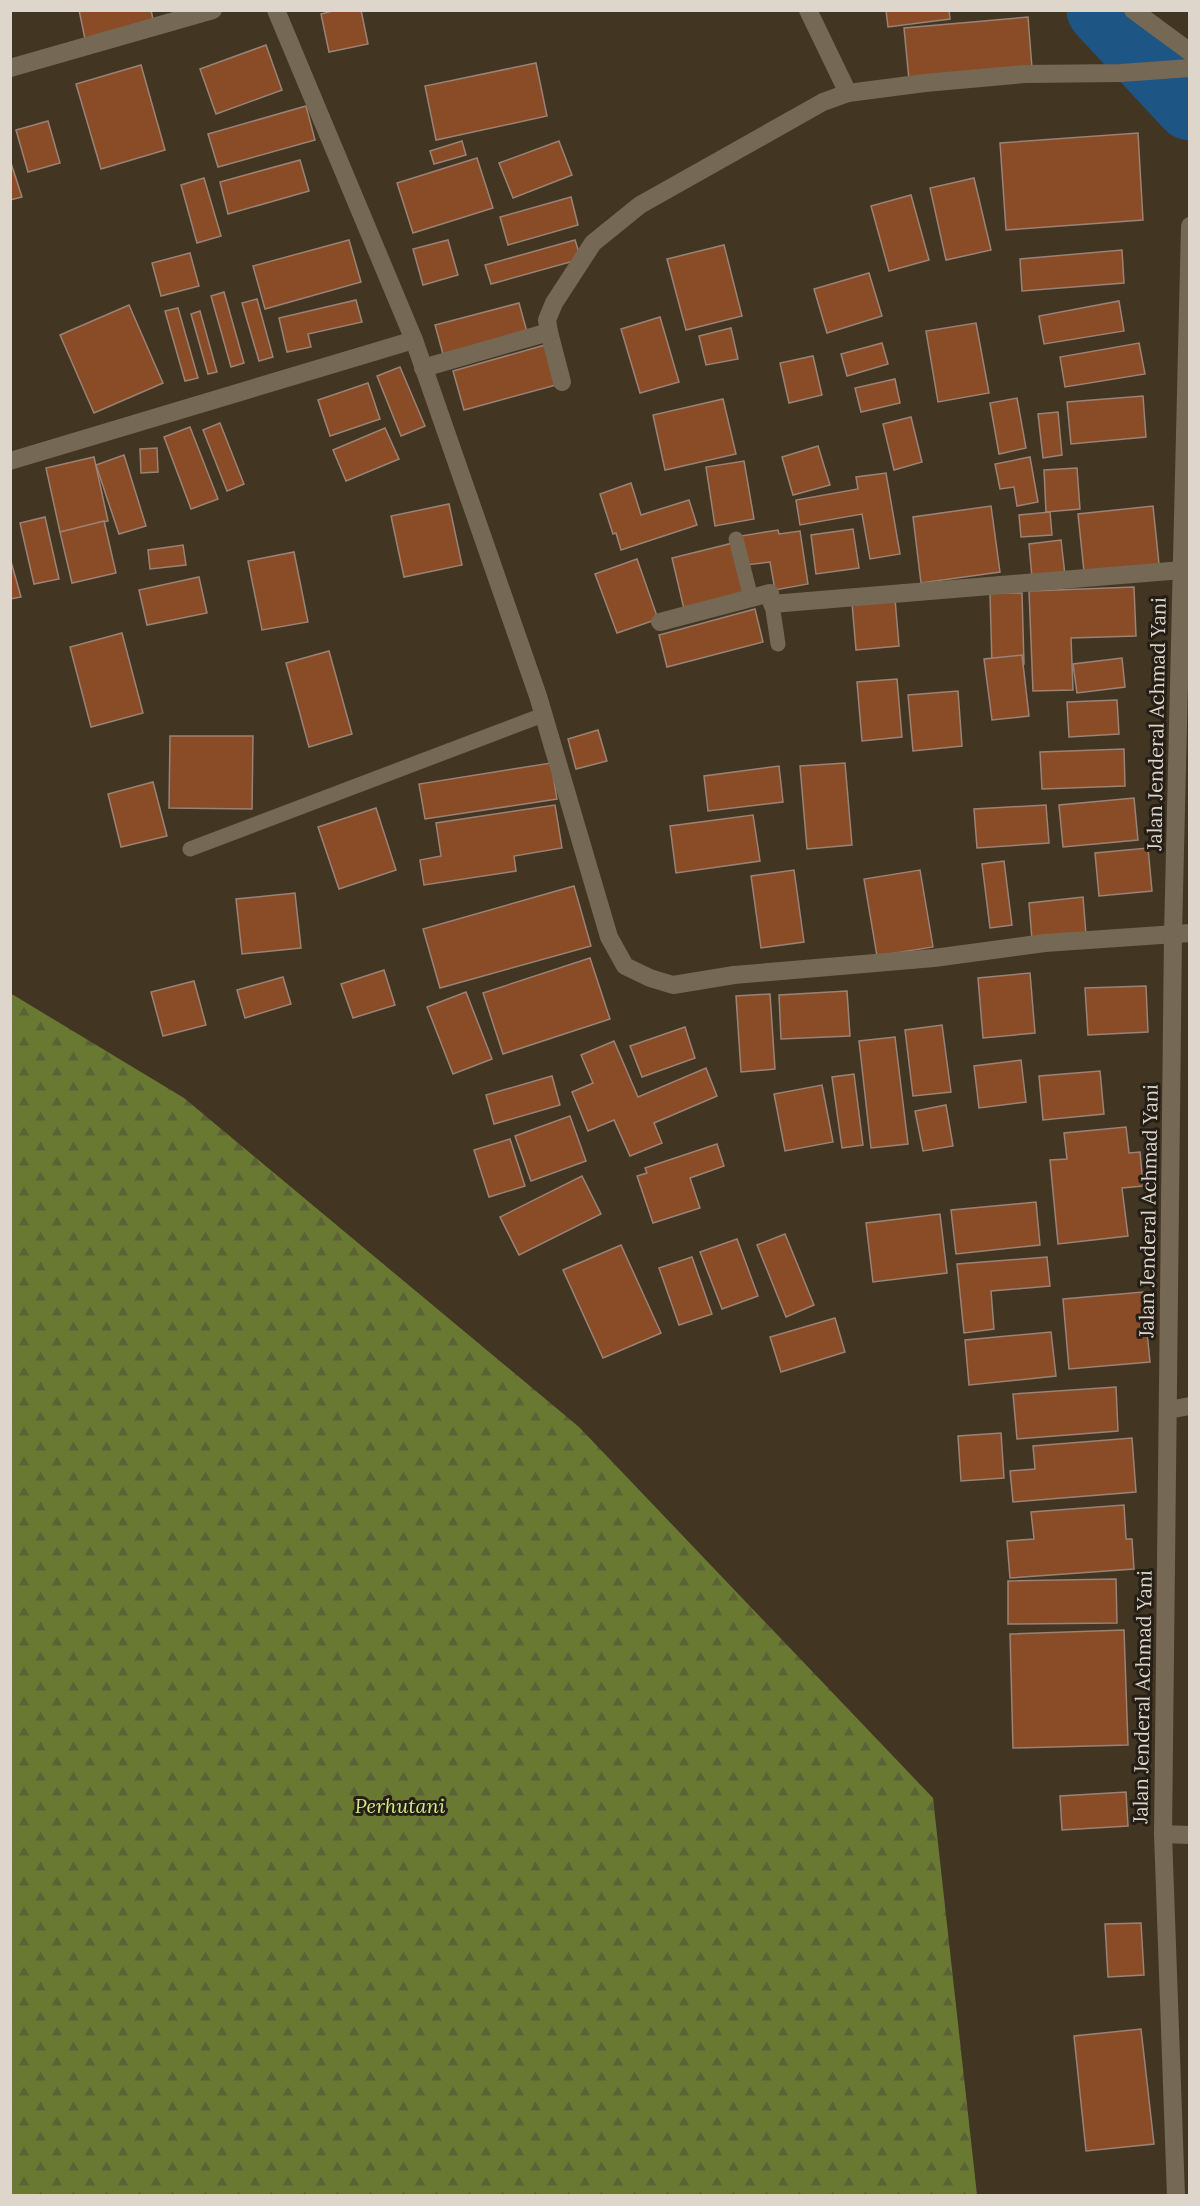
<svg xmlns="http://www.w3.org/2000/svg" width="1200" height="2206" font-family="Lora,serif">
<defs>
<pattern id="forest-firs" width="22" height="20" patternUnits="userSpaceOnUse" patternTransform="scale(1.5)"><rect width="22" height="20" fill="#697932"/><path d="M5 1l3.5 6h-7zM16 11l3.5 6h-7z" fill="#5a6236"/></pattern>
</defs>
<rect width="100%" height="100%" fill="#423623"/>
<path fill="url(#forest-firs)" d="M 10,993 L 184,1098 L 579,1427 L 933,1798 L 977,2195 L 11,2195 Z"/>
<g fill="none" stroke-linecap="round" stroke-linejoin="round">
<path stroke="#1d5585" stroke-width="69" d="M 1101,10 L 1190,106"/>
</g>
<g fill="#8a4c27" stroke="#9a8276" stroke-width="1.5">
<path d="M 79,10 L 151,10 L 154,24 L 85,39 Z"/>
<path d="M 336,10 L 361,10 L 368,44 L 329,52 L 321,14 Z"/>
<path d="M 886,10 L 949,10 L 950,19 L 888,27 Z"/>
<path d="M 1028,17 L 1032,68 L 909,80 L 904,28 Z"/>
<path d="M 266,45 L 282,90 L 216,114 L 200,69 Z"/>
<path d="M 536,63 L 547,116 L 436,140 L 425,86 Z"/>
<path d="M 141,65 L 165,150 L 101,169 L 76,84 Z"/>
<path d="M 306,106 L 315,140 L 218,167 L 208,134 Z"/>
<path d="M 48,121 L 60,163 L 28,172 L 16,130 Z"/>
<path d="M 1138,133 L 1143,220 L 1006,230 L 1000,143 Z"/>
<path d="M 462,141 L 466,155 L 434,164 L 430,151 Z"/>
<path d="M 559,141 L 572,175 L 513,198 L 499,163 Z"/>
<path d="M 477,158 L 493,208 L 413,233 L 397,183 Z"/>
<path d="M 10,160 L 22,197 L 10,200 Z"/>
<path d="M 300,160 L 309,191 L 228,214 L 220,182 Z"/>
<path d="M 204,178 L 221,236 L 197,243 L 181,185 Z"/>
<path d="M 974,178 L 991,250 L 946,260 L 930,188 Z"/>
<path d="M 911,195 L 929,260 L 889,271 L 871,206 Z"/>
<path d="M 571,197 L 578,225 L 508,245 L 500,217 Z"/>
<path d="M 349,240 L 361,282 L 265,309 L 253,266 Z"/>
<path d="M 448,240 L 458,275 L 423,285 L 413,249 Z"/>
<path d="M 575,240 L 581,259 L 491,284 L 485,265 Z"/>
<path d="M 724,245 L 742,316 L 686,330 L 667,259 Z"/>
<path d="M 1122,250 L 1124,283 L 1022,291 L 1020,259 Z"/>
<path d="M 190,253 L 199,286 L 161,296 L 152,263 Z"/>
<path d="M 869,273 L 882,316 L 827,333 L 814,289 Z"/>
<path d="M 224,292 L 244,363 L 231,367 L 211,296 Z"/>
<path d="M 257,299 L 273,357 L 259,361 L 242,303 Z"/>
<path d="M 356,300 L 362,322 L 308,334 L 311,347 L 287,352 L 279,318 Z"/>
<path d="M 1119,301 L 1124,331 L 1044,344 L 1039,316 Z"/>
<path d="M 519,303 L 527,332 L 443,354 L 435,325 Z"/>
<path d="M 129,305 L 163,383 L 94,413 L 60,335 Z"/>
<path d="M 178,308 L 198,378 L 185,381 L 165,311 Z"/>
<path d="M 200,311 L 217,372 L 208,374 L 191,314 Z"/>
<path d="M 660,317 L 679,382 L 640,393 L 621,329 Z"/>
<path d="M 976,323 L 989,393 L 938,402 L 926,331 Z"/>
<path d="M 731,328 L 738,359 L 706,365 L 699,336 Z"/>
<path d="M 882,343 L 888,364 L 847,376 L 841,354 Z"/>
<path d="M 1139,343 L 1145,374 L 1065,387 L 1060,357 Z"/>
<path d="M 545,345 L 556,385 L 464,410 L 453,371 Z"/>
<path d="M 813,356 L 822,395 L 789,403 L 780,363 Z"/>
<path d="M 400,367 L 425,426 L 401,436 L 377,376 Z"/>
<path d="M 895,379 L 900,403 L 861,412 L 855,388 Z"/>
<path d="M 368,383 L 380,419 L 330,436 L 318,400 Z"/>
<path d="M 1143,396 L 1146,437 L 1071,444 L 1067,402 Z"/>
<path d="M 1017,398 L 1026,448 L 999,454 L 990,403 Z"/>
<path d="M 723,399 L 736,454 L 665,470 L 653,415 Z"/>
<path d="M 1058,412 L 1062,455 L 1043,458 L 1038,414 Z"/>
<path d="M 911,417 L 922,462 L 894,470 L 883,424 Z"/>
<path d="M 220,423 L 244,484 L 227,491 L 203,430 Z"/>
<path d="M 190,427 L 218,499 L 191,509 L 164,437 Z"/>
<path d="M 385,428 L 399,459 L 346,481 L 333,450 Z"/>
<path d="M 818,446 L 830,485 L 793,495 L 782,457 Z"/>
<path d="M 157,448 L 158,472 L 141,473 L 140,449 Z"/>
<path d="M 124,455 L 146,526 L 119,534 L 96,465 Z"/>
<path d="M 94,457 L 108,521 L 60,532 L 46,468 Z"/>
<path d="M 1030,457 L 1038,502 L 1017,506 L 1014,487 L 1000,489 L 995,464 Z"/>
<path d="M 744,461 L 754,519 L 715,526 L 706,467 Z"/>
<path d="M 1077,468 L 1080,509 L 1046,512 L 1044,470 Z"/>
<path d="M 886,473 L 900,554 L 870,559 L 862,514 L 800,525 L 796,500 L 858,489 L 856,477 Z"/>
<path d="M 631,483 L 641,515 L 689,500 L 697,525 L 621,550 L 616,533 L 613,534 L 600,494 Z"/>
<path d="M 449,504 L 462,565 L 404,577 L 391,516 Z"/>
<path d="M 991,506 L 1000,572 L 921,583 L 913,517 Z"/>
<path d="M 1153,506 L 1159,564 L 1084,572 L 1078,514 Z"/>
<path d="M 1050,512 L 1052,535 L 1021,537 L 1019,515 Z"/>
<path d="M 45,517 L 59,579 L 34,584 L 20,523 Z"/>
<path d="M 104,521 L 116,573 L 72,583 L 60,532 Z"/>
<path d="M 853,529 L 859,568 L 816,574 L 811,535 Z"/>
<path d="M 778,530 L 779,534 L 800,531 L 808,584 L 775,590 L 770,562 L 746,565 L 741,536 Z"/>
<path d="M 1061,540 L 1065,575 L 1032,578 L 1029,544 Z"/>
<path d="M 733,543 L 746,593 L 684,609 L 672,558 Z"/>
<path d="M 183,545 L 186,565 L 150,569 L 148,550 Z"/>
<path d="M 294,552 L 308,622 L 262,630 L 248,561 Z"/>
<path d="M 10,558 L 21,597 L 10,599 Z"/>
<path d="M 637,559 L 658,619 L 617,633 L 595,574 Z"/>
<path d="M 199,577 L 207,613 L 147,625 L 139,590 Z"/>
<path d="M 1134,587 L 1136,636 L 1071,638 L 1073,690 L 1033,691 L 1029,591 Z"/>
<path d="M 990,593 L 1022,593 L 1024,664 L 992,665 Z"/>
<path d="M 895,599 L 899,646 L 856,650 L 852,603 Z"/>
<path d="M 755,609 L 763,642 L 667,667 L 659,635 Z"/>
<path d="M 122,633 L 143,713 L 91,727 L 70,647 Z"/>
<path d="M 329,651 L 352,734 L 309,747 L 286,663 Z"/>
<path d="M 1022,655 L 1029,716 L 992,720 L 984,659 Z"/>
<path d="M 1122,658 L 1125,687 L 1077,693 L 1073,664 Z"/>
<path d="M 897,679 L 902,737 L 862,741 L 857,682 Z"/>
<path d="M 958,691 L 962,746 L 913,751 L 908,695 Z"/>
<path d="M 1117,700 L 1119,734 L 1069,737 L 1067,702 Z"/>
<path d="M 598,730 L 607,761 L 576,769 L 568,739 Z"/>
<path d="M 170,736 L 253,736 L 252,809 L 169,808 Z"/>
<path d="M 1124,749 L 1125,786 L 1042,789 L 1040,752 Z"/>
<path d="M 551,763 L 557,799 L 425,819 L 419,784 Z"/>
<path d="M 845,763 L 852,845 L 807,849 L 800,766 Z"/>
<path d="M 779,766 L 783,802 L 708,811 L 704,776 Z"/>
<path d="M 153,782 L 167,836 L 121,847 L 108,794 Z"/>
<path d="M 1134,798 L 1138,840 L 1063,847 L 1059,805 Z"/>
<path d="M 555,805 L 562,848 L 514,856 L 516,871 L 424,885 L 420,860 L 441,856 L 436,823 Z"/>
<path d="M 1046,805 L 1049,843 L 977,848 L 974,809 Z"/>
<path d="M 376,808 L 396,870 L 339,889 L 318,827 Z"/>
<path d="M 753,815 L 760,861 L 676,873 L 670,826 Z"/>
<path d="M 1148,848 L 1152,891 L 1099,896 L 1095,853 Z"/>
<path d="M 1004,861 L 1012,925 L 990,928 L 982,864 Z"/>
<path d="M 794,870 L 804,942 L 761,948 L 751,876 Z"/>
<path d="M 920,870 L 933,947 L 877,956 L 864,879 Z"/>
<path d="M 574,886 L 591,946 L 440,988 L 423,929 Z"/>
<path d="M 295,893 L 301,948 L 242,954 L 236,899 Z"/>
<path d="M 1083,897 L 1086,935 L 1032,940 L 1029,903 Z"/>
<path d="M 590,958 L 610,1019 L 503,1054 L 483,993 Z"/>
<path d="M 384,970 L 395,1005 L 353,1018 L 341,984 Z"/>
<path d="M 1030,973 L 1035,1033 L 983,1038 L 978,978 Z"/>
<path d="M 283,977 L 291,1004 L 245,1018 L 237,990 Z"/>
<path d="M 194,981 L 206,1025 L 163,1036 L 151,992 Z"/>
<path d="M 1146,986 L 1148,1032 L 1088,1035 L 1085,988 Z"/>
<path d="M 847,991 L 850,1036 L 781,1039 L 779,995 Z"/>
<path d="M 466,992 L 492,1059 L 453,1074 L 427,1007 Z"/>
<path d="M 770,994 L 775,1069 L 741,1072 L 736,996 Z"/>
<path d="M 942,1025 L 951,1092 L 913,1096 L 905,1030 Z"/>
<path d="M 685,1027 L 695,1058 L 642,1077 L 630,1046 Z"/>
<path d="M 895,1037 L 908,1144 L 871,1148 L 859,1041 Z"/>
<path d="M 614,1041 L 638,1097 L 706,1068 L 717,1096 L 654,1123 L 662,1143 L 630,1156 L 614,1120 L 588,1131 L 572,1092 L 593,1083 L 581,1055 Z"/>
<path d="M 1021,1060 L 1026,1102 L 979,1108 L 974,1066 Z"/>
<path d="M 1100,1071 L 1104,1114 L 1043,1120 L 1039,1076 Z"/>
<path d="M 854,1074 L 863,1145 L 842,1148 L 832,1077 Z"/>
<path d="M 552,1076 L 560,1105 L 494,1124 L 486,1095 Z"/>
<path d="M 822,1085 L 833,1142 L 785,1151 L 774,1094 Z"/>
<path d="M 946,1105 L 953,1146 L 923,1151 L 915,1111 Z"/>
<path d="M 570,1116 L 586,1161 L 531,1181 L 515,1136 Z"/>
<path d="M 1126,1127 L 1129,1153 L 1140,1152 L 1143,1186 L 1122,1188 L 1128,1236 L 1058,1244 L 1050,1160 L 1067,1159 L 1064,1133 Z"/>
<path d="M 510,1139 L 525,1186 L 489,1197 L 474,1150 Z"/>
<path d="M 717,1144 L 724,1166 L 690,1178 L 700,1208 L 653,1223 L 637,1176 L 647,1173 L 645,1168 Z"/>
<path d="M 582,1176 L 601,1214 L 519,1255 L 500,1217 Z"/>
<path d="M 1036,1202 L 1040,1245 L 956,1254 L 951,1210 Z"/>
<path d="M 940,1214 L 947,1273 L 873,1282 L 866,1223 Z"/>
<path d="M 785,1234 L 814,1305 L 786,1317 L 757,1245 Z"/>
<path d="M 737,1239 L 758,1296 L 722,1309 L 700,1252 Z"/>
<path d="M 621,1245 L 661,1333 L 603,1358 L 563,1270 Z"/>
<path d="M 692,1257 L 712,1314 L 679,1325 L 659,1268 Z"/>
<path d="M 1047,1257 L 1050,1286 L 991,1291 L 994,1329 L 964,1333 L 957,1264 Z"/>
<path d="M 1143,1292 L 1150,1362 L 1069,1369 L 1063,1299 Z"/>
<path d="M 835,1318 L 845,1352 L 781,1372 L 770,1337 Z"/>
<path d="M 1051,1332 L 1056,1376 L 969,1385 L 965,1340 Z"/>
<path d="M 1116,1387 L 1118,1431 L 1017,1439 L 1013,1394 Z"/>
<path d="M 1001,1433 L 1004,1478 L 961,1481 L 958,1436 Z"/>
<path d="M 1132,1438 L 1136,1492 L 1013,1502 L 1010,1471 L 1035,1469 L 1033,1446 Z"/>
<path d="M 1124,1505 L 1126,1539 L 1132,1539 L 1134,1569 L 1010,1578 L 1007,1541 L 1034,1539 L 1031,1512 Z"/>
<path d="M 1116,1579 L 1117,1623 L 1008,1624 L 1008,1581 Z"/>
<path d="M 1124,1630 L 1128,1745 L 1013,1748 L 1010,1634 Z"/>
<path d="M 1126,1792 L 1128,1826 L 1062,1830 L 1060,1796 Z"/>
<path d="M 1141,1923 L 1144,1975 L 1108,1977 L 1105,1924 Z"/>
<path d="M 1141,2029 L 1154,2144 L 1086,2151 L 1074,2036 Z"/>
</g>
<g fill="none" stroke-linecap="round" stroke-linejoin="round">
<g stroke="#756854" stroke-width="15">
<path d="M 736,539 L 751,598"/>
<path d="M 772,604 L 778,644"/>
<path d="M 190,849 L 543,715"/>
</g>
<g stroke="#756854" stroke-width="18">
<path d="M 276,10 L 414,340 L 538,696 L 609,937 L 625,966 L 650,978 L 673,985 L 734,975 L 934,958 L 1045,943 L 1190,933"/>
<path d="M 808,10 L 848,93"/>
<path d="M 1133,10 L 1190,52"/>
<path d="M 10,68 L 213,10"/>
<path d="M 549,332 L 562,382"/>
<path d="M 423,368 L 549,332 L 547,320 L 554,303 L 593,243 L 640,205 L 823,102 L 848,93 L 925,83 L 1025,74 L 1121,73 L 1190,68"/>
<path d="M 10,461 L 414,340"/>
<path d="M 660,622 L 770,593 L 772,604 L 1182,570"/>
<path d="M 1168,1410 L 1190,1406"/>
<path d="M 1163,1834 L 1190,1835"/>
</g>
<path stroke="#756854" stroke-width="18" d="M 1176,2196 L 1163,1834 L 1173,934 L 1190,226"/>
</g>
<g text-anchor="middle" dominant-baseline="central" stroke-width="6" stroke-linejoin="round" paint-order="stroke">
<g font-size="20" fill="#ded6cb" stroke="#241e16">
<text transform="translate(1156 724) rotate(-89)">Jalan Jenderal Achmad Yani</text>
<text transform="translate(1148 1211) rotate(-89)">Jalan Jenderal Achmad Yani</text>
<text transform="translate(1142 1697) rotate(-89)">Jalan Jenderal Achmad Yani</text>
</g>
<g font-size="20" font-style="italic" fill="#d0e985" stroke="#241e16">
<text x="400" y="1805">Perhutani</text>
</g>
</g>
<rect width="1200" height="2206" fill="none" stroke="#ded6cb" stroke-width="24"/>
</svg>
